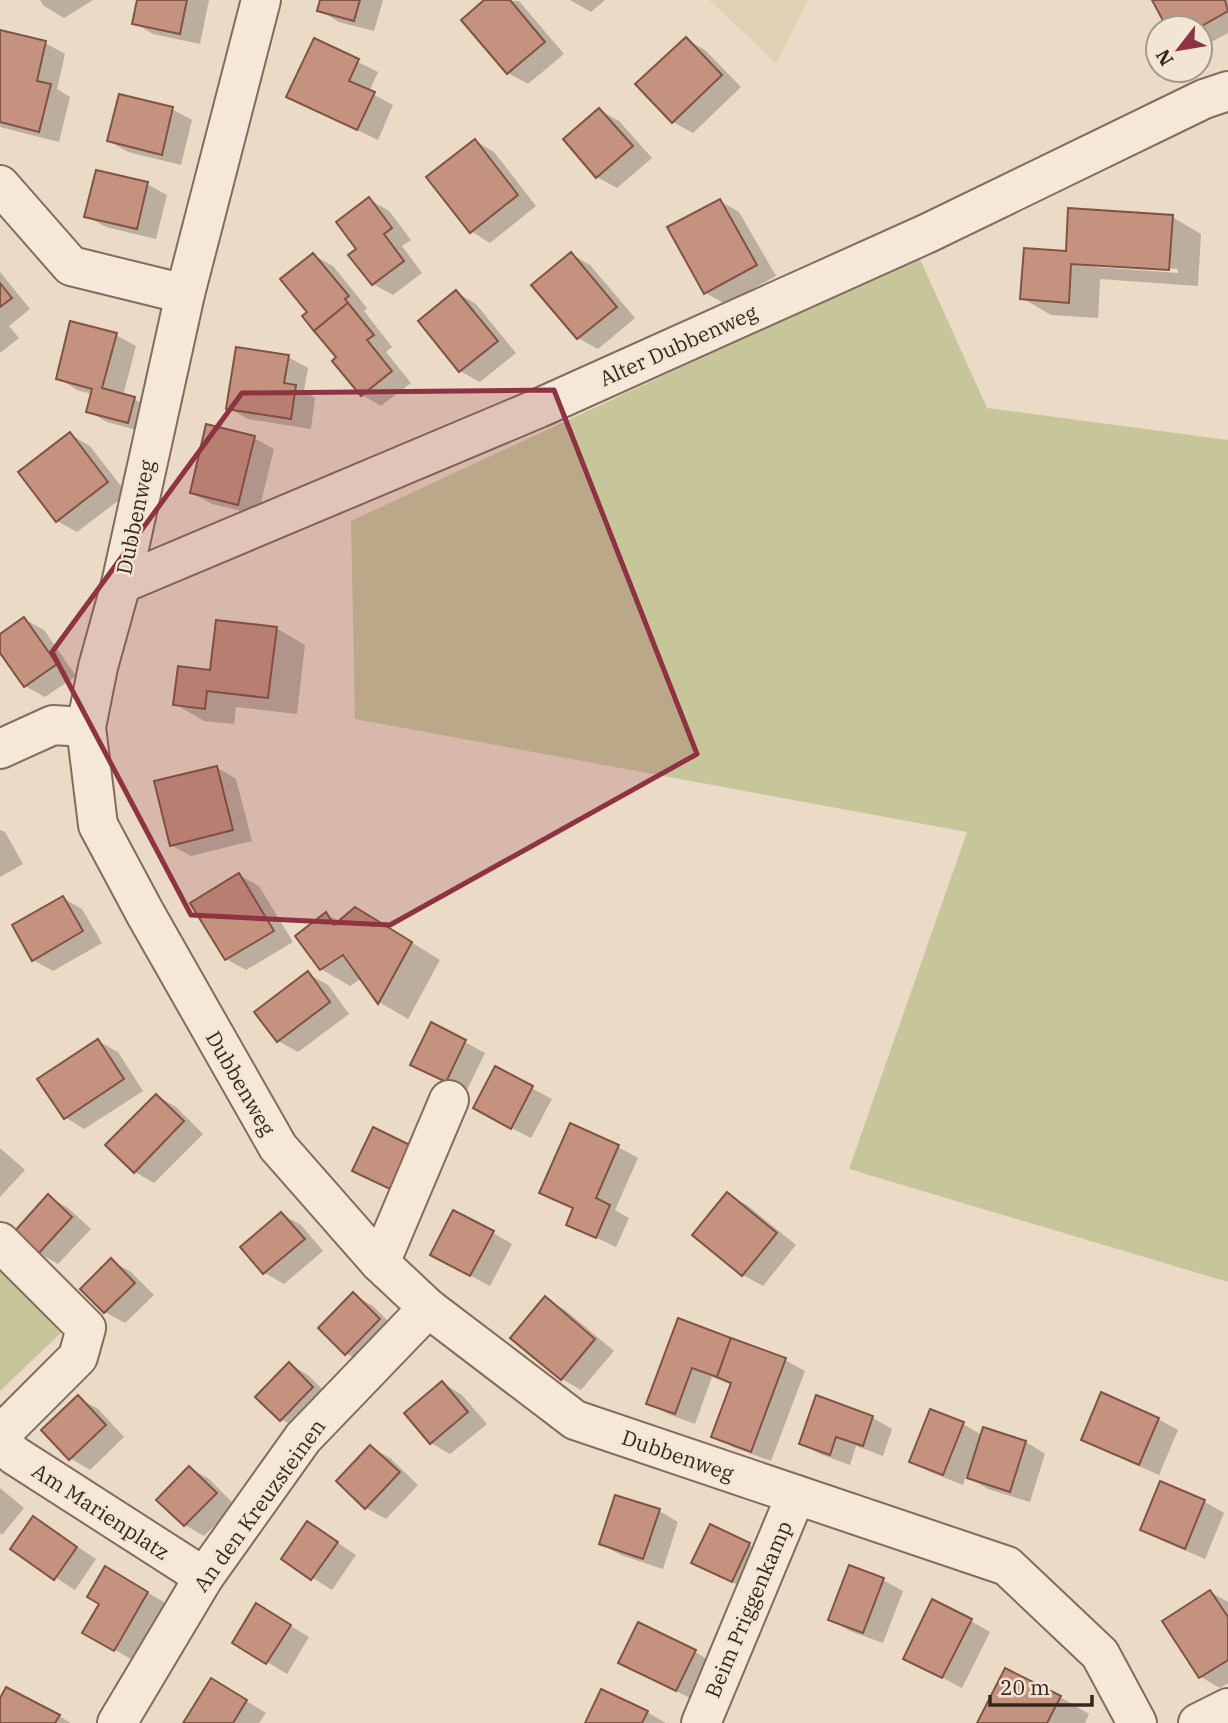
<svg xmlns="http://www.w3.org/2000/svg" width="1228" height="1723" font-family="'IBM Plex Serif',serif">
<rect width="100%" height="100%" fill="#eadac6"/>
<path fill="#dfd2b4" d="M 709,0 L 808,0 L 776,63 Z"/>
<g fill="#c7c69a">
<path d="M 919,257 L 987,408 L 1228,440 L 1228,1282 L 849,1169 L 967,832 L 355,719 L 351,521 Z"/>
<path d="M 0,1261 L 66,1328 L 0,1391 Z"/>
</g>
<g fill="#0003" fill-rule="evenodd">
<path d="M 40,0 L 93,0 L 64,18 L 44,6 Z"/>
<path d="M 139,0 L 209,0 L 200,44 L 153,34 L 134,23 Z"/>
<path d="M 322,0 L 383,0 L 374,31 L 339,22 L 319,10 Z"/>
<path d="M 487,0 L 519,1 L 564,54 L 528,84 L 508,73 Z"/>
<path d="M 570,0 L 605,0 L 591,12 Z"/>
<path d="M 1154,0 L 1228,0 L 1228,33 L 1200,48 L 1200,28 L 1169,28 Z"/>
<path d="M 0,32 L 45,43 L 65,54 L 57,89 L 70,97 L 59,142 L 0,127 Z"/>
<path d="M 686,39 L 705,50 L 741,87 L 693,133 L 673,122 Z"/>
<path d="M 314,40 L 378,72 L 369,92 L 393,105 L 378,140 L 289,97 Z"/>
<path d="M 172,109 L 192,120 L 181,165 L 128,152 L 109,141 Z"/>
<path d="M 599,110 L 619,121 L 652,158 L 617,188 L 597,177 L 565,139 Z"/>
<path d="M 475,141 L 494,152 L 536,206 L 490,243 L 471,231 Z"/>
<path d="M 147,184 L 167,195 L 156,239 L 106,227 L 86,216 Z"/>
<path d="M 369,199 L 389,211 L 411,240 L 402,246 L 422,273 L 393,295 L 373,284 L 358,249 Z"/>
<path d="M 720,201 L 739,212 L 776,276 L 725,304 L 706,293 Z"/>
<path d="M 1172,217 L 1201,234 L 1198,286 L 1100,279 L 1098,318 L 1051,315 L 1022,298 L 1067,253 ZM 1095,263 L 1178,269 L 1178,273 L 1095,267 Z"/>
<path d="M 571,254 L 590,265 L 635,318 L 598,349 L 578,338 L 534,285 Z"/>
<path d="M 313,255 L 333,266 L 367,308 L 364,311 L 392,347 L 386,352 L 411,383 L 381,406 L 362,395 L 310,312 Z"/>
<path d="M 0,272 L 30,309 L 9,326 L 19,338 L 0,353 Z"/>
<path d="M 456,292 L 476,304 L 516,353 L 480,382 L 460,371 Z"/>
<path d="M 116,335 L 136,346 L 123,396 L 134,399 L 154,410 L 148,433 L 107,422 L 88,411 L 92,394 L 77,390 L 58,378 Z"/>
<path d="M 288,357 L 308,368 L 304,391 L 315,398 L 311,429 L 248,419 L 228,408 Z"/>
<path d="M 71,435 L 90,446 L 127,494 L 77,532 L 57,521 Z"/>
<path d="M 254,438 L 274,449 L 258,515 L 212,504 L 192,493 Z"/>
<path d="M 24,619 L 44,630 L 76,676 L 45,697 L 25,686 L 0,650 L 0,636 Z"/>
<path d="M 276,628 L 305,645 L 297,714 L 236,707 L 234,724 L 204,721 L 175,704 L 212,672 Z"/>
<path d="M 216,767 L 236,779 L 252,841 L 191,856 L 171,845 Z"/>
<path d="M 0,830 L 5,832 L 23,864 L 0,877 Z"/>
<path d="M 239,875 L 259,886 L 293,942 L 246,970 L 226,959 Z"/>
<path d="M 63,898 L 82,909 L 102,943 L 53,971 L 33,960 Z"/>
<path d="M 326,914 L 340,922 L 385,926 L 440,960 L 408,1019 L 379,1002 L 362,978 L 350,986 L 321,969 Z"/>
<path d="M 308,974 L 328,985 L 349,1014 L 298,1052 L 278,1041 Z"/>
<path d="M 432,1024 L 485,1053 L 466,1092 L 432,1075 Z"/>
<path d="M 98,1041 L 118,1052 L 143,1091 L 84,1129 L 65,1117 Z"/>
<path d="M 495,1069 L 552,1099 L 531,1138 L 494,1119 Z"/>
<path d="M 157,1096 L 176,1107 L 203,1134 L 154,1183 L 135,1172 Z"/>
<path d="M 618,1147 L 638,1158 L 615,1210 L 629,1218 L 616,1247 L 568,1224 L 575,1210 L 541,1192 Z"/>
<path d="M 0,1148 L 25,1170 L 0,1197 Z"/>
<path d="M 727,1194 L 747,1205 L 796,1245 L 763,1286 L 743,1275 L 694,1235 Z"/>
<path d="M 48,1196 L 68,1208 L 91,1229 L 58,1264 L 39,1253 L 16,1231 Z"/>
<path d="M 282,1214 L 301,1225 L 323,1251 L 284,1284 L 265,1273 L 243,1247 Z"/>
<path d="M 493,1233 L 512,1244 L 490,1286 L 452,1266 Z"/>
<path d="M 112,1261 L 131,1272 L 154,1295 L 125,1323 L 105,1312 L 83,1289 Z"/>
<path d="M 353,1294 L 373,1306 L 398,1331 L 366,1365 L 346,1353 Z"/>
<path d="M 545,1298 L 565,1310 L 614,1351 L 581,1390 L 562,1379 Z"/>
<path d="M 679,1320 L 785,1360 L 805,1371 L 771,1461 L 733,1447 L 714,1436 L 732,1385 L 712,1377 L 695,1424 L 668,1414 L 648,1403 Z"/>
<path d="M 289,1364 L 308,1375 L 332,1399 L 301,1431 L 281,1419 Z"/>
<path d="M 443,1383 L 462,1395 L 487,1424 L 450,1454 L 431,1443 Z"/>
<path d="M 1102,1394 L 1158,1419 L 1178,1430 L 1159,1475 L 1103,1450 L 1083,1439 Z"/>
<path d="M 78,1398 L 98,1409 L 124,1437 L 90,1470 L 70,1458 Z"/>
<path d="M 817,1398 L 873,1418 L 892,1429 L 883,1456 L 856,1446 L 850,1465 L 820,1454 L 801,1443 Z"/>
<path d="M 963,1424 L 982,1435 L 984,1429 L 1026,1442 L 1045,1454 L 1030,1502 L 988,1489 L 966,1476 L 963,1485 L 930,1472 L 911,1461 Z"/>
<path d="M 370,1447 L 390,1458 L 418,1485 L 386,1519 L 366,1508 Z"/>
<path d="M 190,1468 L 209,1479 L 235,1505 L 204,1536 L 185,1525 Z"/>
<path d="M 1161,1483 L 1205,1502 L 1224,1513 L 1205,1559 L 1161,1540 L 1142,1529 Z"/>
<path d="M 0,1488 L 24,1508 L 2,1535 L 0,1533 Z"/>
<path d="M 659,1511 L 678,1522 L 663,1569 L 621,1555 L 601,1544 Z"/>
<path d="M 34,1518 L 96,1559 L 75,1590 L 12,1549 Z"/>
<path d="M 308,1523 L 356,1555 L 332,1590 L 283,1559 Z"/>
<path d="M 749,1545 L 768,1556 L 752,1592 L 694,1563 Z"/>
<path d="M 106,1568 L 167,1604 L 134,1661 L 85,1632 L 102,1604 Z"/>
<path d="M 883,1580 L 903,1591 L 883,1643 L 850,1631 L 830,1620 Z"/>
<path d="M 1210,1592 L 1228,1602 L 1228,1683 L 1220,1688 L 1201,1677 Z"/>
<path d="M 276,1617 L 309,1637 L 287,1674 L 234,1642 Z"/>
<path d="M 971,1621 L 990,1632 L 962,1688 L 905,1658 Z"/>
<path d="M 695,1652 L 714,1663 L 696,1701 L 640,1673 Z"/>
<path d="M 211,1680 L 266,1713 L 259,1723 L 185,1723 Z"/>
<path d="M 1060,1697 L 1089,1714 L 1085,1723 L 979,1723 Z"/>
<path d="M 0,1703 L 59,1716 L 71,1723 L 0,1723 Z"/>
<path d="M 647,1712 L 666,1723 L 587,1723 Z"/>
</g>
<g fill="#c5927f" stroke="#805445" stroke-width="2">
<path d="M 137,0 L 187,0 L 180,34 L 132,24 Z"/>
<path d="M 320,0 L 360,0 L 354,21 L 317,11 Z"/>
<path d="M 484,0 L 510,0 L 545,42 L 507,74 L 461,20 Z"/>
<path d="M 1152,0 L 1225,0 L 1228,11 L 1198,28 L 1167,28 Z"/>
<path d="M 0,30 L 46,41 L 37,81 L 51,84 L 39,132 L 0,122 Z"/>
<path d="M 686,37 L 722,75 L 672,123 L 635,84 Z"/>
<path d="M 314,38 L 359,59 L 349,81 L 375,92 L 357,130 L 286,97 Z"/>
<path d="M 119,94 L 173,107 L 162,155 L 107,141 Z"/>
<path d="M 599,108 L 633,146 L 596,178 L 563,139 Z"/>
<path d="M 475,139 L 518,195 L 470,233 L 426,177 Z"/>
<path d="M 96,170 L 148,182 L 137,229 L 84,217 Z"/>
<path d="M 369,197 L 392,228 L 384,234 L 404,261 L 372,285 L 348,255 L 356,249 L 336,222 Z"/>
<path d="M 720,199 L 757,265 L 704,294 L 667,227 Z"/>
<path d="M 1068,208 L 1173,215 L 1169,270 L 1071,264 L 1069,303 L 1020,299 L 1024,248 L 1066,251 Z"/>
<path d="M 571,252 L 617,307 L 577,339 L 531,285 Z"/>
<path d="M 313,253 L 349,296 L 345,299 L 348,303 L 314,331 L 302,316 L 307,312 L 280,279 Z"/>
<path d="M 0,283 L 12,298 L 0,307 Z"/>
<path d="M 456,290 L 498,341 L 459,372 L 418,321 Z"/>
<path d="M 348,303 L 374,335 L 367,340 L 392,371 L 361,396 L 332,361 L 336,357 L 314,331 Z"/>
<path d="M 70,321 L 117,333 L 102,388 L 135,397 L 128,423 L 86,412 L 92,389 L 56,379 Z"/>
<path d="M 236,347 L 289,355 L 284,383 L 296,385 L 291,419 L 226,409 Z"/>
<path d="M 206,424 L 255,436 L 238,505 L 190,493 Z"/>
<path d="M 70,432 L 108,482 L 56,522 L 18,472 Z"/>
<path d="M 24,617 L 57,664 L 24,687 L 0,653 L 0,634 Z"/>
<path d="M 216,620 L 277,627 L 268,698 L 207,691 L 205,709 L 173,705 L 178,666 L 210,670 Z"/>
<path d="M 217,766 L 233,830 L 170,846 L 154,781 Z"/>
<path d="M 239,873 L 274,931 L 225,960 L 190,903 Z"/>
<path d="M 63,896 L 83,931 L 32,961 L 12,925 Z"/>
<path d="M 355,907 L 412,942 L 378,1004 L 343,955 L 320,970 L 295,936 L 326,912 L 334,925 Z"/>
<path d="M 308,971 L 330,1002 L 277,1042 L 254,1012 Z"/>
<path d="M 431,1022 L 466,1040 L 446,1082 L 410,1065 Z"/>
<path d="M 98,1039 L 124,1079 L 64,1119 L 37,1079 Z"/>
<path d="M 495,1066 L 533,1086 L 511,1129 L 473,1108 Z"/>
<path d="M 156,1094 L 184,1121 L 134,1173 L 105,1145 Z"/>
<path d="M 570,1123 L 619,1145 L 596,1198 L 610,1205 L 596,1238 L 566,1225 L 573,1208 L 539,1193 Z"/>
<path d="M 373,1127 L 412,1146 L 390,1189 L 352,1171 Z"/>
<path d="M 727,1192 L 777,1233 L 742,1276 L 692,1235 Z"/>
<path d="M 48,1194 L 72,1217 L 38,1254 L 14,1232 Z"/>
<path d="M 453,1210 L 494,1231 L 470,1276 L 430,1255 Z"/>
<path d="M 281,1212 L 305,1239 L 263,1274 L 240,1247 Z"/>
<path d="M 111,1258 L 135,1283 L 104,1313 L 80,1289 Z"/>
<path d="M 353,1292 L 380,1319 L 345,1355 L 318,1328 Z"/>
<path d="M 545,1296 L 595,1339 L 561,1380 L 510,1338 Z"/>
<path d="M 678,1318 L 731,1338 L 717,1377 L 692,1368 L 675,1414 L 646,1404 Z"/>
<path d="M 731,1338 L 786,1358 L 751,1452 L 711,1437 L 731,1383 L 717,1377 Z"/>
<path d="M 289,1362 L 313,1387 L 280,1421 L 255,1397 Z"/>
<path d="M 442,1381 L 468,1412 L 430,1444 L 404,1413 Z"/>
<path d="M 1101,1392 L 1159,1418 L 1139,1465 L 1081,1440 Z"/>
<path d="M 78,1395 L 106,1425 L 69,1460 L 41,1430 Z"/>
<path d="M 816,1395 L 873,1416 L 863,1446 L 836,1437 L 830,1455 L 799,1444 Z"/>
<path d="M 930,1409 L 964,1422 L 943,1475 L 909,1462 Z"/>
<path d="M 983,1427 L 1026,1441 L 1010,1492 L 967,1478 Z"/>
<path d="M 370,1445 L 400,1472 L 365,1509 L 336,1481 Z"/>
<path d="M 189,1466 L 217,1493 L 184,1526 L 156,1500 Z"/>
<path d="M 1160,1481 L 1205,1500 L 1185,1549 L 1140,1530 Z"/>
<path d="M 615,1495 L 660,1509 L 643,1559 L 599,1544 Z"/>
<path d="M 33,1516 L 77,1547 L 54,1580 L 10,1549 Z"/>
<path d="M 307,1521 L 338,1542 L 311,1580 L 281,1559 Z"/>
<path d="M 710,1524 L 750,1543 L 732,1582 L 691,1563 Z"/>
<path d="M 849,1565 L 884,1578 L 863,1633 L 828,1620 Z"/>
<path d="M 105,1566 L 148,1592 L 114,1651 L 82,1633 L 99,1604 L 87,1597 Z"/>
<path d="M 1210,1590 L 1228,1617 L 1228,1660 L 1199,1678 L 1162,1621 Z"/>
<path d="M 932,1599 L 972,1619 L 942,1678 L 903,1659 Z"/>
<path d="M 256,1603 L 291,1625 L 266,1664 L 232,1643 Z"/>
<path d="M 638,1622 L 696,1650 L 676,1691 L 618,1663 Z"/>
<path d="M 1005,1668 L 1061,1696 L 1047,1723 L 977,1723 Z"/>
<path d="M 211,1678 L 247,1700 L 233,1723 L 183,1723 Z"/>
<path d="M 6,1687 L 60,1715 L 55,1723 L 0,1723 L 0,1698 Z"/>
<path d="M 601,1689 L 648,1711 L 642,1723 L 585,1723 Z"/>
</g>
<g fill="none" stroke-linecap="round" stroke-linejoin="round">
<defs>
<g id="minor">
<path d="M 261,0 L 185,294 L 121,584 L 98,667 L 86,727 L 98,825 L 145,913 L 278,1147 L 380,1263 L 428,1308 L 575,1420 L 1007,1566 L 1100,1654 L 1137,1723"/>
<path d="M 0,185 L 71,266 L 185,294"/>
<path d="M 121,584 L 539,408 L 928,233 L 1204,99 L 1228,91"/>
<path d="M 0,749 L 53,725 L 86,727"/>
<path d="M 0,1242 L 86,1328 L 78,1357 L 0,1435"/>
<path d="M 380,1263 L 449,1100"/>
<path d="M 0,1442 L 14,1455 L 204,1577"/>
<path d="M 117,1723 L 204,1577 L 303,1438 L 428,1308"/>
<path d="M 701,1723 L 796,1495"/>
<path d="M 1198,1723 L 1228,1708"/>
</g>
</defs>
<use href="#minor" stroke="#846c5d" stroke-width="42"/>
<use href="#minor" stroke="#f6e8d8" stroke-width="38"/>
</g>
<path fill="#8d3341" fill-opacity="0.2" stroke="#8d3341" stroke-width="5" stroke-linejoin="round" d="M 554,390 L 697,754 L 390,925 L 191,915 L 52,652 L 242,393 Z"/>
<g text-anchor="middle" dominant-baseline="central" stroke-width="5" stroke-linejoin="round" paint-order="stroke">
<g font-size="21" fill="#352720" stroke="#f2e5d4">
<text transform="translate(678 345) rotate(-24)">Alter Dubbenweg</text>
<text transform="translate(135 517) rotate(-78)">Dubbenweg</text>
<text transform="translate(241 1083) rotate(60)">Dubbenweg</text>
<text transform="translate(678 1455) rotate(19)">Dubbenweg</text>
<text transform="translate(259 1505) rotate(-54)">An den Kreuzsteinen</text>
<text transform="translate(101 1511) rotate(33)">Am Marienplatz</text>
<text transform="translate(748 1609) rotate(-67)">Beim Priggenkamp</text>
</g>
</g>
<g transform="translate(1179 49) rotate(239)"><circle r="33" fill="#f2e5d4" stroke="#a6998c" stroke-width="2"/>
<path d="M0-5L12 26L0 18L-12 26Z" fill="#8d3341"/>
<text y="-10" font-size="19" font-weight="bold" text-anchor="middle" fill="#352720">N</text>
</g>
<path d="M990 1695v10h102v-10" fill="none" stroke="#352720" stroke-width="3.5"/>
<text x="1000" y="1695" font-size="21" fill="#352720" stroke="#f2e5d4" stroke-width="5" paint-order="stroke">20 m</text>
</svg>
